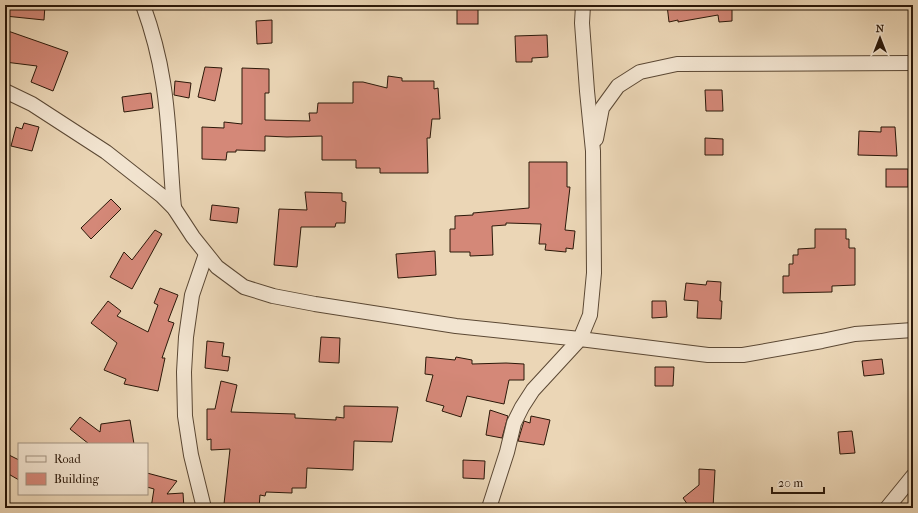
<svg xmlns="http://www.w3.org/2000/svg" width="918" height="513" font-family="'IM FELL French Canon',serif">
<rect width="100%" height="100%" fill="#ebd6b6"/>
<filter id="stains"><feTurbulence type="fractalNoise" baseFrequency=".005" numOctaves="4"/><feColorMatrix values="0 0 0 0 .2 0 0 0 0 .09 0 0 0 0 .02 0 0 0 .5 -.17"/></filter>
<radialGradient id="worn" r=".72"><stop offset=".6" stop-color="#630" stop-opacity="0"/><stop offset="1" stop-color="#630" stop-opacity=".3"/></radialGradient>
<g fill="#d48878" stroke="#2b1809">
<path d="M 5,5 L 45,5 L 44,20 L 5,16 Z"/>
<path d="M 667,5 L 732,5 L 732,21 L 719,22 L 718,15 L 678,22 L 678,20 L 669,22 Z"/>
<rect x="457" y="8" width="21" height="16"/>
<path d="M 272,20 L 272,43 L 257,44 L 256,21 Z"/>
<path d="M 8,31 L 68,52 L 53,91 L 31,82 L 37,66 L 5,62 L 5,41 L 7,41 Z"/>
<path d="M 547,35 L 548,57 L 532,58 L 532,62 L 516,62 L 515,36 Z"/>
<path d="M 205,67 L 222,68 L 215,101 L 198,97 Z"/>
<path d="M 242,68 L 269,69 L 269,93 L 265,93 L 265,120 L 310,121 L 309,113 L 317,113 L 318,103 L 353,103 L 353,82 L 363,82 L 387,88 L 388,76 L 402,78 L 402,81 L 434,81 L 434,89 L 438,88 L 440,119 L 432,119 L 430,138 L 427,138 L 428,173 L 380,173 L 380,168 L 356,168 L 356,160 L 322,160 L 322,136 L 287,137 L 265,136 L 265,151 L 236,150 L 236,152 L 227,152 L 226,160 L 202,159 L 202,127 L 224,128 L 224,122 L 242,124 Z"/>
<path d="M 175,81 L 191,83 L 189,98 L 174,95 Z"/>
<path d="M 705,90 L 722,90 L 723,111 L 706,111 Z"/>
<path d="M 151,93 L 153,108 L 124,112 L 122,97 Z"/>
<path d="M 24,123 L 39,127 L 32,151 L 11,146 L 16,127 L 22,129 Z"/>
<path d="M 881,127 L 895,127 L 897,156 L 858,155 L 859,131 L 881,132 Z"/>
<path d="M 705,138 L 723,139 L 723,155 L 705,155 Z"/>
<path d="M 529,162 L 567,162 L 567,187 L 570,187 L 565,230 L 575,231 L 573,249 L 566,248 L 566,252 L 545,250 L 546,244 L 539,244 L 541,224 L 506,223 L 506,225 L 492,226 L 493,255 L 470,256 L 470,252 L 450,252 L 450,229 L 455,229 L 455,216 L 473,215 L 473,213 L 529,208 Z"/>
<rect x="886" y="169" width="22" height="18"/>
<path d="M 305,192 L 342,193 L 342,201 L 346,202 L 345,223 L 336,223 L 335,227 L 301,227 L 297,267 L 274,265 L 279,209 L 307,210 Z"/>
<path d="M 111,199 L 121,209 L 91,239 L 81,228 Z"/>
<path d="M 212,205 L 239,208 L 237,223 L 210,220 Z"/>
<path d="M 815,229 L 846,229 L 846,239 L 849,239 L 849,248 L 855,248 L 855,285 L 832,286 L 832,292 L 783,293 L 783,276 L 789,276 L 789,264 L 793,264 L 793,255 L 798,255 L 798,249 L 815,248 Z"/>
<path d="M 155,230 L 162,234 L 132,289 L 110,277 L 124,252 L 132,260 Z"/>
<path d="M 435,251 L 436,275 L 398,278 L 396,254 Z"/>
<path d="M 707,281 L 721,282 L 720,301 L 722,301 L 721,319 L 697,318 L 698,301 L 684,300 L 686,283 L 706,285 Z"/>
<path d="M 160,288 L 178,295 L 168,321 L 174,323 L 162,358 L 165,358 L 158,391 L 124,384 L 126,379 L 104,370 L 117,343 L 91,323 L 108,301 L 121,311 L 117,316 L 148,332 L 158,305 L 154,303 Z"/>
<path d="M 652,301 L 666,301 L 667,317 L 652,318 Z"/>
<path d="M 321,337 L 340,338 L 339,363 L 319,362 Z"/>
<path d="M 207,341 L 224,343 L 222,356 L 230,357 L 228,371 L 205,368 Z"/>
<path d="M 426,357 L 455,360 L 456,357 L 472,360 L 472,364 L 506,363 L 524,364 L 524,380 L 509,380 L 504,404 L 467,396 L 461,417 L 442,411 L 444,406 L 426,401 L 433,375 L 425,374 Z"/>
<path d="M 882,359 L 884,374 L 864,376 L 862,361 Z"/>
<path d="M 655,367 L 674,367 L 673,386 L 655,386 Z"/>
<path d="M 221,381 L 237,385 L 231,412 L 295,414 L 295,418 L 336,420 L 336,417 L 344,418 L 344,406 L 398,407 L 392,442 L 354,441 L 353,470 L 307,468 L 306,488 L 292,488 L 292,493 L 266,492 L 265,496 L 260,495 L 259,508 L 239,508 L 240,506 L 224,504 L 230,449 L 211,450 L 211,439 L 207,440 L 207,409 L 215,409 Z"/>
<path d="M 490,410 L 508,416 L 502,438 L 486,435 Z"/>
<path d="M 531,416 L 550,420 L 544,445 L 518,441 L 524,421 L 530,423 Z"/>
<path d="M 80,417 L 100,432 L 101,424 L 130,420 L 134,444 L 89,444 L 70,429 Z"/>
<path d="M 852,431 L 855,453 L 840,454 L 838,432 Z"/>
<path d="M 5,453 L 19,460 L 19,480 L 5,472 Z"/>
<path d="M 463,460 L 485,461 L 484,479 L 463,478 Z"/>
<path d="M 699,469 L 715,470 L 713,508 L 690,508 L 683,498 L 699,485 Z"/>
<path d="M 147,473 L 177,481 L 167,494 L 183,493 L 184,508 L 151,508 L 154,489 L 147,487 Z"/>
</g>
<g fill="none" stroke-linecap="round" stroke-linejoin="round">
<defs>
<g id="minor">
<path d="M 143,5 C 152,30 159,56 163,82 C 170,123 170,166 174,208"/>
<path d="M 5,91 L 32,104 L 106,152 L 162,196 L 174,208 L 193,237 L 217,267 L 244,287 L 273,296 L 315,304 L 456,326 L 580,339 L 590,315 L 594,273 L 593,151 L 587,91 L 582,23 L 583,5"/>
<path d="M 596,139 L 602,108 L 618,86 L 640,72 L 677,64 L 913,63"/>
<path d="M 204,508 L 191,455 L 185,416 L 184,372 L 186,337 L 192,295 L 206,254"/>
<path d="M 489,508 L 507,452 L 514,423 L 522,407 L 533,390 L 580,339 L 708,355 L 743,355 L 822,341 L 855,334 L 913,330"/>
<path d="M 887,508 L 913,476"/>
</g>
</defs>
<use href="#minor" stroke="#5b4834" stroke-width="16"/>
<use href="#minor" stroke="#f2e4d0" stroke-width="14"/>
</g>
<rect width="918" height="513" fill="none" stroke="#ebd6b6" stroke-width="20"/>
<rect x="6" y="6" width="906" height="501" fill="none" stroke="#2b1809" stroke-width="2"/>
<rect x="10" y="10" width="898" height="493" fill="none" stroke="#2b1809"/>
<rect x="18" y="443" width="130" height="52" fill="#f2e4d0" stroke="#a29280"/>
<rect x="26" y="456" width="20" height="6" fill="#f2e4d0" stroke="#a29280"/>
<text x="54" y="463" font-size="12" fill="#2b1809">Road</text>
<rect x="26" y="473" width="20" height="12" fill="#d48878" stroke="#a29280"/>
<text x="54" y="483" font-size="12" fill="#2b1809">Building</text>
<g transform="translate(880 38)" stroke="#f2e4d0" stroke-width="3" paint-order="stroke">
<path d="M0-3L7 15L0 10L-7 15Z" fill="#2b1809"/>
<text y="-6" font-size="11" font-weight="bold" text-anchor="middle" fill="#2b1809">N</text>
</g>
<path d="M772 487v6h52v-6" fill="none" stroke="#2b1809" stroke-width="2"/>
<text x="778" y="487" font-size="12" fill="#2b1809" stroke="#f2e4d0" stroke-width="3" paint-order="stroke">20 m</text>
<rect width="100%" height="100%" filter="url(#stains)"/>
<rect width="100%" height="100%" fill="url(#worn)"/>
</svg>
